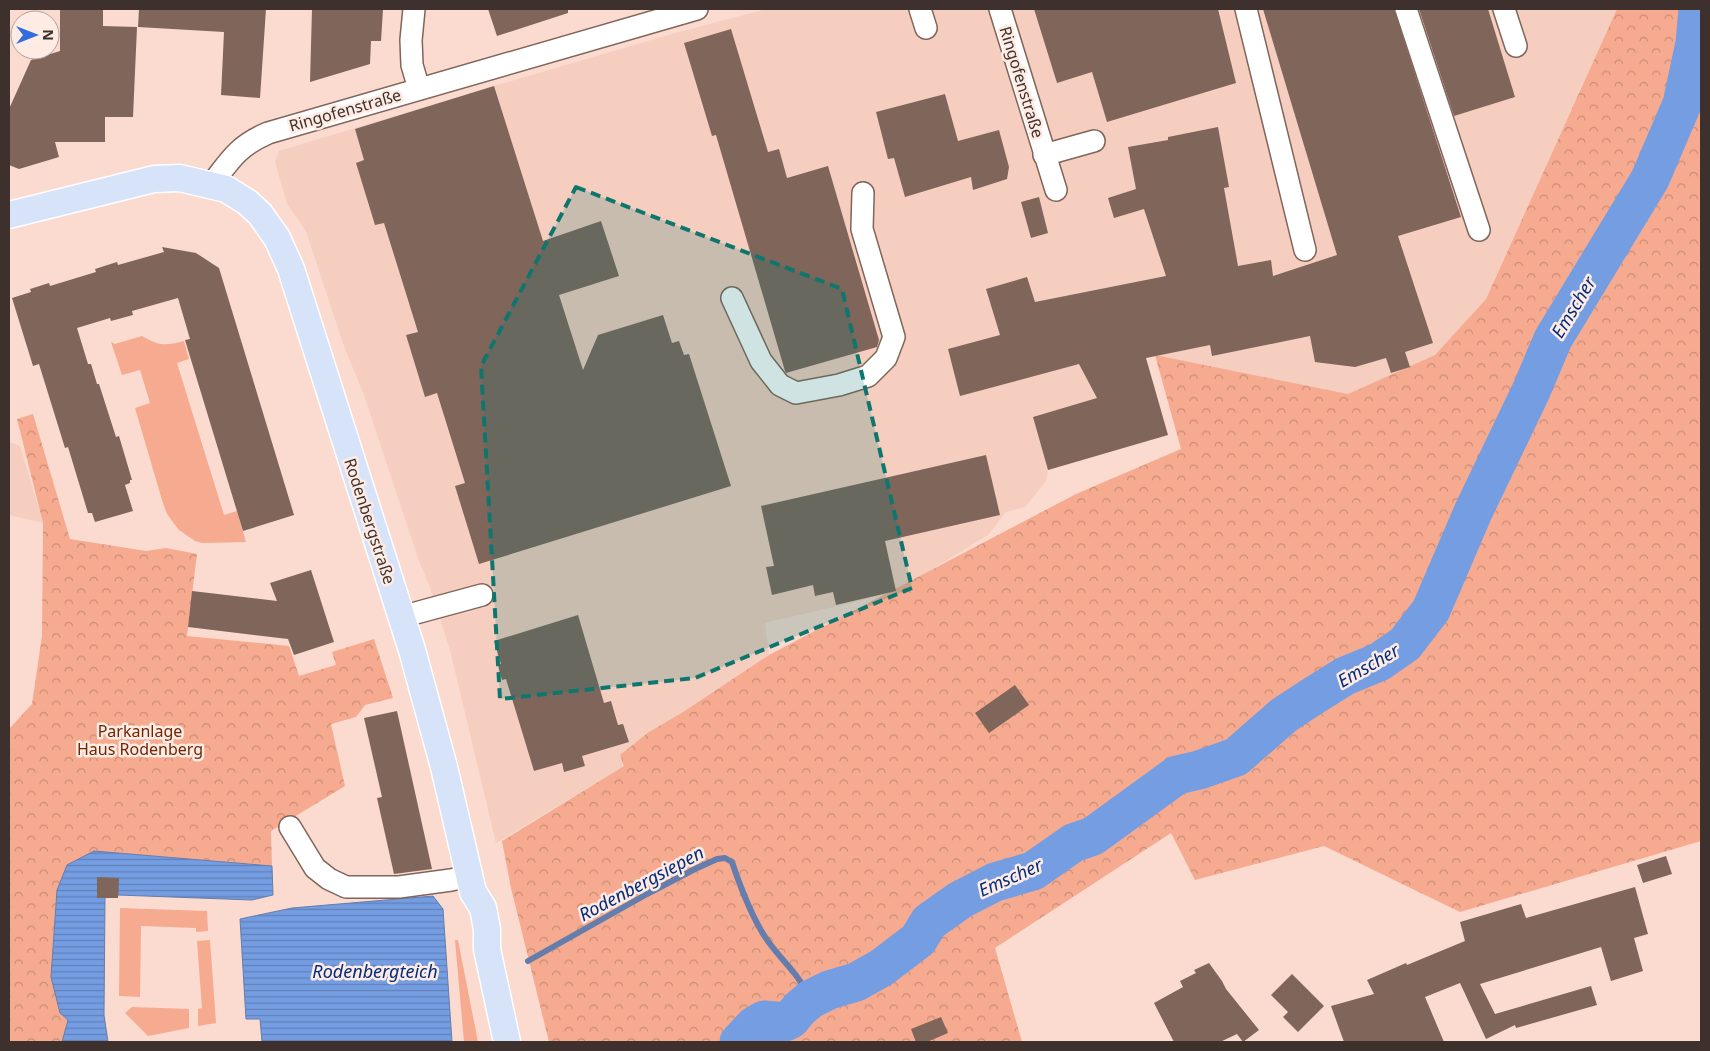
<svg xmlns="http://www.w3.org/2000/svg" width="1710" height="1051" font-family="'Noto Sans',sans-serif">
<defs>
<pattern id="park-crowns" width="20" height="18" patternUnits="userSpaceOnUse" patternTransform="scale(1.25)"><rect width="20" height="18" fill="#f6ab90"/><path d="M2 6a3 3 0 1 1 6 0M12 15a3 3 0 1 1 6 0" fill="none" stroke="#c98c76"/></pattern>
<pattern id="water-rules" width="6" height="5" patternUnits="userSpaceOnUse" patternTransform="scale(1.25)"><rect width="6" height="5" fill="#759de2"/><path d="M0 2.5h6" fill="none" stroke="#6181b8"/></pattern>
</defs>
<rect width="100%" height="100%" fill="#fbdacf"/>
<g fill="#f5cebf">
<path d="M 767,9 L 1617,9 L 1486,299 L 1435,355 L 1348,394 L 1157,356 L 1112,365 L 1153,382 L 1168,435 L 1048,470 L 1046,481 L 1025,507 L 1006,512 L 988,535 L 893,593 L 765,623 L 769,655 L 683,712 L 624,766 L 496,843 L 450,650 L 430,587 L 419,561 L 364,395 L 345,349 L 306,231 L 287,204 L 275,162 L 279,151 L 494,86 L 675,33 Z"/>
<path d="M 9,442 L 20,446 L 43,523 L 9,515 Z"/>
</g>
<g fill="#f6ab90">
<path d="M 142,336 C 159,346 165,346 184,341 L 189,359 L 177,363 L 224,515 L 237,511 L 246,542 L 202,543 L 195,541 L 179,530 L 167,514 L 162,500 L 135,408 L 150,403 L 140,370 L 122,375 L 111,342 L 115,344 Z"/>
<path d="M 120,908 L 207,911 L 208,931 L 196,932 L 196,928 L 141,926 L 140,997 L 119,996 Z"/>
<path d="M 210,940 L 216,1023 L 198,1026 L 198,1009 L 202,1008 L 197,941 Z"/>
<path d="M 455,940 L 458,940 L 478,1042 L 464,1042 Z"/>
<path d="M 132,1007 L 189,1009 L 189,1028 L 148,1036 L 125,1013 Z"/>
</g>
<g fill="url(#park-crowns)">
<path d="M 1617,9 L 1701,9 L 1701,841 L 1460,912 L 1324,846 L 1195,880 L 1171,833 L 995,948 L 1022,1042 L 549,1042 L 511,888 L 502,841 L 624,766 L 620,755 L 649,732 L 683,712 L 769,655 L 1076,494 L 1181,449 L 1155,355 L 1348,394 L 1435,355 L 1486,299 Z"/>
<path d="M 33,414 L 70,539 L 146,551 L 166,548 L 197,554 L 187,636 L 289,646 L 299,676 L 336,665 L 332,652 L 374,639 L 393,698 L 365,705 L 356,717 L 331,724 L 345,786 L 271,831 L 272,866 L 94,851 L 57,890 L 51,977 L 60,1013 L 68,1020 L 62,1042 L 9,1042 L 9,729 L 32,704 L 42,636 L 43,523 L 17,419 Z"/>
</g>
<g fill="url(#water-rules)" stroke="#647dac">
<path d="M 94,851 L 272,866 L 273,895 L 252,900 L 118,895 L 118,878 L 105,898 L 104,1015 L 108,1042 L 62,1042 L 68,1020 L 60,1013 L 51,977 L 57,890 L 67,865 Z"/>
<path d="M 433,896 L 443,909 L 452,1042 L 262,1042 L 260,1019 L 246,1019 L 240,919 L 292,908 Z"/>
</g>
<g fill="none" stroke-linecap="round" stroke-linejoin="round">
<g stroke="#647dac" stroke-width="6">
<path d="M 1685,88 L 1696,93"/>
<path d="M 528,961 L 647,894 L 695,869 L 717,859 L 725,858 L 732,862 C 740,886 749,910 762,932 C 771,948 784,960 795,974 C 802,983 805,991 815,997"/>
</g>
<path stroke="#759de2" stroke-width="39" d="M 739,1042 L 754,1026 L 764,1020 L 785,1022 L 791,1019 L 800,1008 L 811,999 L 829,990 L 856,982 L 881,968 L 918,940 L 929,922 L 960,900 L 995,882 L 1033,871 L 1073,843 L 1093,836 L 1177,775 L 1199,770 L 1236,757 L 1284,715 L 1313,696 L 1345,676 L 1379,662 L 1405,644 L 1431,610 L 1473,512 L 1531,391 L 1553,339 L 1650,179 L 1682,104 L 1695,43 L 1698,9"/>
</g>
<g fill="#80655b">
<path d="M 60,9 L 103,9 L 103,26 L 137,27 L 133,117 L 105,117 L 105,142 L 55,142 L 59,157 L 19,169 L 9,165 L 9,109 L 31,60 L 60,51 Z"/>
<path d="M 139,9 L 266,9 L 260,98 L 221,95 L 224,32 L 138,27 Z"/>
<path d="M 312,9 L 383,9 L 381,41 L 371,41 L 370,64 L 310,82 Z"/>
<path d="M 488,9 L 568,9 L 568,13 L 497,36 Z"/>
<path d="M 1034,9 L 1218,9 L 1236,83 L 1107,122 L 1092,72 L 1057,83 Z"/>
<path d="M 1263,9 L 1394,9 L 1461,217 L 1398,236 L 1433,343 L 1405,352 L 1410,367 L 1391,373 L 1386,358 L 1355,367 L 1315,362 L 1310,336 L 1212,356 L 1210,345 L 1146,358 L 1168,435 L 1048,470 L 1033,417 L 1097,398 L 1079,364 L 960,396 L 948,349 L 1000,335 L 986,289 L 1027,277 L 1035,302 L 1166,276 L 1144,209 L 1114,218 L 1108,198 L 1136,189 L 1128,147 L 1168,140 L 1168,137 L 1218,127 L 1229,187 L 1224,188 L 1238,266 L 1271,260 L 1273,276 L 1337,255 Z"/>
<path d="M 1419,9 L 1488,9 L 1515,97 L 1454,116 Z"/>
<path d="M 731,29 L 768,152 L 779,149 L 787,178 L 828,166 L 879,340 L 877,347 L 786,373 L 785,371 L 716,135 L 712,136 L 684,43 Z"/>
<path d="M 494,86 L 543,241 L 601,221 L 619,276 L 559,295 L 583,370 L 598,335 L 663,315 L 672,343 L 679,341 L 684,355 L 689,354 L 731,486 L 479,564 L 455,486 L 465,483 L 437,393 L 425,397 L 406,335 L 418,332 L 384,223 L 375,225 L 356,163 L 364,160 L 355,129 Z"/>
<path d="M 945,94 L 958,141 L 999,130 L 1009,167 L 1007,179 L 973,190 L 971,177 L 905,197 L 894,158 L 888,159 L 876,112 Z"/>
<path d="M 1039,197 L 1048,233 L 1031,238 L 1021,202 Z"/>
<path d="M 162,247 L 196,253 L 219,268 L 294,515 L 243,531 L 185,340 L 190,339 L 178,298 L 132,311 L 133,315 L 111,321 L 110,318 L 77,328 L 88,364 L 91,364 L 97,384 L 99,384 L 116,437 L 119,436 L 132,480 L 130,480 L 130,483 L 125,485 L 133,511 L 95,522 L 92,513 L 88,513 L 68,447 L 65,448 L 39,364 L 33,366 L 12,298 L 31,292 L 30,289 L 49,283 L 50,286 L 96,272 L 95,269 L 117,262 L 118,265 L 164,252 Z"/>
<path d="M 986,455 L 1000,515 L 885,541 L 896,591 L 836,605 L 833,592 L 815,596 L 813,585 L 772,595 L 766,567 L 774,566 L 761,506 Z"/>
<path d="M 311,570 L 334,642 L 294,655 L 288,639 L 188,627 L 192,591 L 277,601 L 270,583 Z"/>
<path d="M 578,615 L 604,703 L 611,701 L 618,725 L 623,724 L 629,742 L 582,756 L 585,766 L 564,772 L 562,763 L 534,771 L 506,679 L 502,680 L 498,665 L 501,664 L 494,641 Z"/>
<path d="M 1015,685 L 1029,705 L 989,733 L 975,713 Z"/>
<path d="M 397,711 L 432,869 L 394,874 L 377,798 L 382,797 L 364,718 Z"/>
<path d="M 1666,856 L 1672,874 L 1643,883 L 1637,865 Z"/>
<path d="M 97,877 L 119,878 L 118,898 L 97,898 Z"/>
<path d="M 1635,887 L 1648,934 L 1634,938 L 1643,971 L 1611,981 L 1601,947 L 1480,984 L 1495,1014 L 1591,986 L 1597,1005 L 1516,1028 L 1515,1025 L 1486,1039 L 1460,983 L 1425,997 L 1444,1042 L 1344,1042 L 1331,1006 L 1374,994 L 1367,980 L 1406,963 L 1407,965 L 1465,941 L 1460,922 L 1521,904 L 1526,918 Z"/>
<path d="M 1209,963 L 1222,981 L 1226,989 L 1259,1030 L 1243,1042 L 1237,1034 L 1220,1042 L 1174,1042 L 1154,1003 L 1183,987 L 1180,981 L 1196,973 L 1194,970 Z"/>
<path d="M 1292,974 L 1324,1006 L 1298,1032 L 1283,1017 L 1288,1012 L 1271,995 Z"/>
<path d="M 941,1017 L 948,1033 L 927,1042 L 916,1042 L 911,1029 Z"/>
</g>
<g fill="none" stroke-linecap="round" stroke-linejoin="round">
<defs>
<g id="minor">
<path d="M 414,9 L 411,40 L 412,65 L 419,89"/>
<path d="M 920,9 L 926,28"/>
<path d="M 1000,9 L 1056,190"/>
<path d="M 1246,9 L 1305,250"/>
<path d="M 1406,9 L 1479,230"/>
<path d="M 1504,9 L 1516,46"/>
<path d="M 1044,155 L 1094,141"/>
<path d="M 211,185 C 231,159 238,146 268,133 L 697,9"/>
<path d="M 732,298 L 761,361 L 780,385 L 796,393 L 839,385 L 868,376 L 886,358 L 894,337 L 862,229 L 863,193"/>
<path d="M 401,617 L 482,595"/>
<path d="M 290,827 L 315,868 L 329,879 L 346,887 L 399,887 L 451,880 L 469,876"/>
</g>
<path id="major" d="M 9,215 L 154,179 L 180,178 L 226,189 L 247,202 L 260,214 L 277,238 L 291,269 L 412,650 L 444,767 L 473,892 L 483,908 L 487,929 L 487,949 L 507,1042"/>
</defs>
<use href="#minor" stroke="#80655a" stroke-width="24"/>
<use href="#major" stroke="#fff" stroke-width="29"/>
<use href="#minor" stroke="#fff" stroke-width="21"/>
<use href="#major" stroke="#d6e3f9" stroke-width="26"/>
</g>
<path fill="#0f766e" fill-opacity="0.2" stroke="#0f766e" stroke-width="4" stroke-dasharray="10 6" stroke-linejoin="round" d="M 576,187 L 842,289 L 912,588 L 695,678 L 500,699 L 481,366 Z"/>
<g text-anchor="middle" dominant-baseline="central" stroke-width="5" stroke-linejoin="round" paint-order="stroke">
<g font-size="16" fill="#3e312d" stroke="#feebe4">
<text transform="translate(1022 82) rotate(73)">Ringofenstraße</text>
<text transform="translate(345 110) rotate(-16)">Ringofenstraße</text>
<text transform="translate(370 521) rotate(72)">Rodenbergstraße</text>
</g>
<g font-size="16" fill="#702603" stroke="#feebe4">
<text x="140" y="731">Parkanlage<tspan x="140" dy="18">Haus Rodenberg</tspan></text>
</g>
<g font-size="18" font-style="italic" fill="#022d7c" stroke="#feebe4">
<text transform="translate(1573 307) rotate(-59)">Emscher</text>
<text transform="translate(1368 665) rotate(-30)">Emscher</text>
<text transform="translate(1010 877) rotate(-24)">Emscher</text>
<text transform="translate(641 883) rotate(-28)">Rodenbergsiepen</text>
<text x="375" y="971">Rodenbergteich</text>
</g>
</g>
<rect width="1710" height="1051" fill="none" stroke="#3e312d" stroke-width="20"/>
<g transform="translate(35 35) rotate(90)"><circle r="24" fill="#feebe4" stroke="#b1a19b"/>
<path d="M0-4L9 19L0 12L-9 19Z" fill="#326ddb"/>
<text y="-8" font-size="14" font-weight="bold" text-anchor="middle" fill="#3e312d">N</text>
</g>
</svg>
